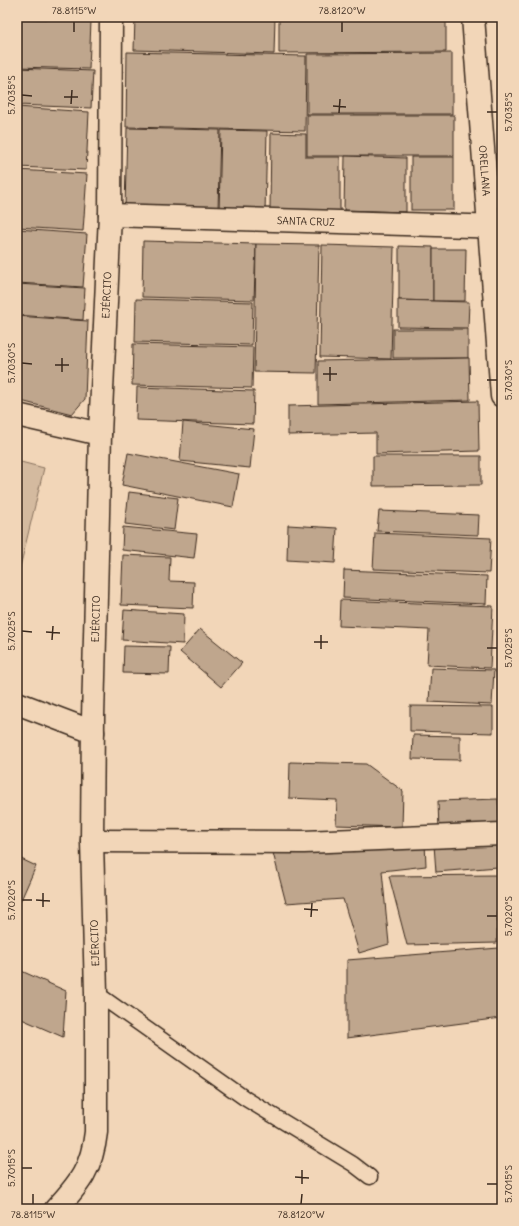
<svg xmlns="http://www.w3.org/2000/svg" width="519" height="1226" font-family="Delius,sans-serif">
<rect width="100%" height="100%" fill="#f2d6b8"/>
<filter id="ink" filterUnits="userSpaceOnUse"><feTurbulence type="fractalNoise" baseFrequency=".025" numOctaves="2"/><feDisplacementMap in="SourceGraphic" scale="8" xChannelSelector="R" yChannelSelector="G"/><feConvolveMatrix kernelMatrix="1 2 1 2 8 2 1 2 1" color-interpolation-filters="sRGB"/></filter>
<g filter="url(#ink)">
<path fill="#d4ba9f" stroke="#88725e" d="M 17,461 L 44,468 L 17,580 Z"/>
<g fill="#bfa68d" stroke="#3b2a1e">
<path d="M 17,17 L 89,17 L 89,20 Z"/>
<path d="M 135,17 L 275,17 L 274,54 L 134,50 Z"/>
<path d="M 279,17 L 446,17 L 446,52 L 279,53 Z"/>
<path d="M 17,18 L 91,21 L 89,69 L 17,67 Z"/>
<rect x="501" y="26" width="1" height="27"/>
<path d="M 127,52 L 306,56 L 305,131 L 126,127 Z"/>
<path d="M 452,53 L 452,114 L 307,114 L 307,54 Z"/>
<path d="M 17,68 L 93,71 L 91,108 L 17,105 Z"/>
<path d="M 17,107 L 89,112 L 86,170 L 17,167 Z"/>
<rect x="307" y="115" width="147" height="41"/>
<path d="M 127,128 L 220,130 L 218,210 L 125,208 Z"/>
<path d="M 221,130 L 267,131 L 265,212 L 219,212 Z"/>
<path d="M 271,133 L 306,134 L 306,157 L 340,157 L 340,212 L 270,212 Z"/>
<path d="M 345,156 L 406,158 L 406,212 L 344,210 Z"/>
<rect x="411" y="157" width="43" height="53"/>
<path d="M 17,170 L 87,174 L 83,231 L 17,227 Z"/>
<path d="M 17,229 L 87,234 L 83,287 L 17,283 Z"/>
<path d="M 143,241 L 256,244 L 254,300 L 142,297 Z"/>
<path d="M 256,244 L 319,245 L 316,373 L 254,372 Z"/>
<path d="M 322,245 L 394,247 L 391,359 L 320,357 Z"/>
<path d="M 399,246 L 433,247 L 433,301 L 399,300 Z"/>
<path d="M 433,249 L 466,249 L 465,301 L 433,301 Z"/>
<path d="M 17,284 L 85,288 L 83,320 L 17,315 Z"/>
<path d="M 136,299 L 253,302 L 252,345 L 135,342 Z"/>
<path d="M 398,300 L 469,302 L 468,328 L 398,327 Z"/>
<path d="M 17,316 L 88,321 L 85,399 L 72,414 L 17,400 Z"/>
<rect x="393" y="329" width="75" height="29"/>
<path d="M 133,344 L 253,347 L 252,388 L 132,385 Z"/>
<path d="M 469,358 L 470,400 L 318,404 L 318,361 Z"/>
<path d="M 137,387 L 254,391 L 253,424 L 136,420 Z"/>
<path d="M 478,401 L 479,451 L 376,454 L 376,433 L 288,435 L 288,406 Z"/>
<path d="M 183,422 L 254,429 L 250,468 L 180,461 Z"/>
<path d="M 128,453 L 239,474 L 233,507 L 122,485 Z"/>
<path d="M 373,456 L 481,456 L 481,485 L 373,486 Z"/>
<path d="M 129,492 L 178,498 L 174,530 L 125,524 Z"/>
<path d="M 379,511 L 479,515 L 478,535 L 377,531 Z"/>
<path d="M 288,525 L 337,528 L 335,563 L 287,560 Z"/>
<path d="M 123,527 L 197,534 L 194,558 L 122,550 Z"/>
<path d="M 375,533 L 491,538 L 489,573 L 373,569 Z"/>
<path d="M 123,555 L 170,557 L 169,581 L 194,582 L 193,608 L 121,605 Z"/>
<path d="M 344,570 L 487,576 L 486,604 L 343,598 Z"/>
<path d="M 340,600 L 493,606 L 490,668 L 427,665 L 429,630 L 339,626 Z"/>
<path d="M 124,610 L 184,614 L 183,644 L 122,640 Z"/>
<path d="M 200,629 L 242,663 L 221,687 L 180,652 Z"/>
<path d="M 124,646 L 170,647 L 169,674 L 123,673 Z"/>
<path d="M 431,668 L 494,670 L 492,705 L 429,702 Z"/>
<path d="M 410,706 L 493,707 L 493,733 L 410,731 Z"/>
<path d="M 413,735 L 460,736 L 460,760 L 412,759 Z"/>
<path d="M 290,762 L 366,764 L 403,791 L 402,827 L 336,825 L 337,800 L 289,798 Z"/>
<path d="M 498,799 L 500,828 L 439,831 L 438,801 Z"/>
<path d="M 496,840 L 498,867 L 436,872 L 434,845 Z"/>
<path d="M 425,842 L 426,866 L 382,871 L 389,944 L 359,953 L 343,899 L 286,903 L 272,849 Z"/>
<path d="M 17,857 L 36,866 L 17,909 Z"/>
<path d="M 498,875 L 497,943 L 407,945 L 389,876 Z"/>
<path d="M 499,948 L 501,1018 L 347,1038 L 347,960 Z"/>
<path d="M 17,969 L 66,991 L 63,1037 L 17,1017 Z"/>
</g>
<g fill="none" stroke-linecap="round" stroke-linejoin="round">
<defs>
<path id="lane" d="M 96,993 L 246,1099 L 353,1164 L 370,1177"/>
<g id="street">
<path id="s1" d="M 473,17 L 502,396"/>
<path id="s2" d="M 110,215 L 502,227"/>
<path d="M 17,415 L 100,434"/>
<path d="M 17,703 L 93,732"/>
<path d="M 92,841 L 304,842 L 502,834"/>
<path id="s3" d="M 56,1209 C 80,1183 92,1168 96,1132 L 96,993 L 92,841 L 93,718 L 100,434 L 110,215 L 111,17"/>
</g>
</defs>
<use href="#lane" stroke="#3b2a1e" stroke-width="17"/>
<use href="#street" stroke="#3b2a1e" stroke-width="25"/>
<use href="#lane" stroke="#f2d6b8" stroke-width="14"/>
<use href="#street" stroke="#f2d6b8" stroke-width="22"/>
</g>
</g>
<path fill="none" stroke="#3b2a1e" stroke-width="1.5" d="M 74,32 L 74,22M 342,32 L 342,22M 22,95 L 32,96M 64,97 L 78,97M 71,104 L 72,90M 333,106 L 346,107M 487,112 L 497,112M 339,113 L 340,99M 22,363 L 32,364M 55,365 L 69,365M 62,372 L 62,358M 323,374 L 337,374M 487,380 L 497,380M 330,381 L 330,367M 22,631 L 32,632M 46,632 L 60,633M 52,640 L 53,626M 314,642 L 328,642M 487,648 L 497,648M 321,649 L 321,635M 22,900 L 32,900M 36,900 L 50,901M 43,907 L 43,893M 304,909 L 318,910M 487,916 L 497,916M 311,917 L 312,903M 22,1168 L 32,1168M 295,1177 L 309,1178M 302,1184 L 302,1170M 487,1184 L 497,1184M 33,1204 L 33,1194M 301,1204 L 302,1194"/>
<g text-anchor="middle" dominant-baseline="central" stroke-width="3" stroke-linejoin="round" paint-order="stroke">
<g font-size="10" fill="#3b2a1e" stroke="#f2d6b8">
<text stroke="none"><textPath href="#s1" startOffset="154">ORELLANA</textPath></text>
<text stroke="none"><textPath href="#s2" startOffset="196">SANTA CRUZ</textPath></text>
<text stroke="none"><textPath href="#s3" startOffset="926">EJÉRCITO</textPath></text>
<text stroke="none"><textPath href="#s3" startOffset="602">EJÉRCITO</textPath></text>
<text transform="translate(95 943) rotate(-92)">EJÉRCITO</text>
</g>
</g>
<rect width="519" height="1226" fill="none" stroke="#f2d6b8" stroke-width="44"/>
<rect x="22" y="22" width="475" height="1182" fill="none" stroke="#3b2a1e" stroke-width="1.5"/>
<g font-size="10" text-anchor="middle" fill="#3b2a1e">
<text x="74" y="14">78.8115°W</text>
<text x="342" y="14">78.8120°W</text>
<text transform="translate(11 95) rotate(-90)" y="4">5.7035°S</text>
<text transform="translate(508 112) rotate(-90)" y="4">5.7035°S</text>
<text transform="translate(11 363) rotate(-90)" y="4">5.7030°S</text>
<text transform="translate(508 380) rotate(-90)" y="4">5.7030°S</text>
<text transform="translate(11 631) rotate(-90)" y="4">5.7025°S</text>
<text transform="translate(508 648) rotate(-90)" y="4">5.7025°S</text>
<text transform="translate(11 900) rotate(-90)" y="4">5.7020°S</text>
<text transform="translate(508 916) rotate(-90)" y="4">5.7020°S</text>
<text transform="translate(11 1168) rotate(-90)" y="4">5.7015°S</text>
<text transform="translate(508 1184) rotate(-90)" y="4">5.7015°S</text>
<text x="33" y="1218">78.8115°W</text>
<text x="301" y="1218">78.8120°W</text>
</g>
</svg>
